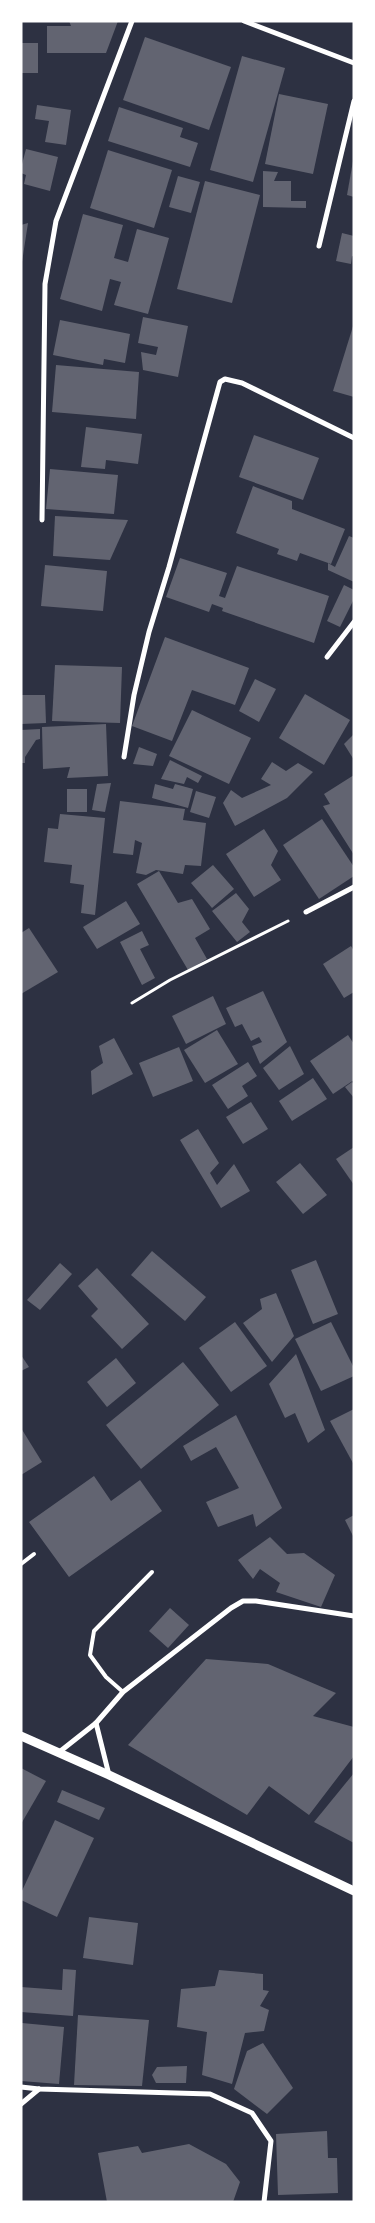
<svg xmlns="http://www.w3.org/2000/svg" width="375" height="2223" font-family="Barlow,sans-serif">
<rect width="100%" height="100%" fill="#2d3142"/>
<g fill="#626471">
<path d="M 69,21 L 118,21 L 106,53 L 47,53 L 47,26 L 71,26 Z"/>
<path d="M 145,37 L 231,67 L 209,130 L 123,100 Z"/>
<rect x="21" y="43" width="17" height="30"/>
<path d="M 242,56 L 285,68 L 253,182 L 210,170 Z"/>
<path d="M 279,94 L 328,104 L 313,174 L 265,164 Z"/>
<path d="M 37,105 L 71,110 L 66,145 L 45,142 L 49,121 L 35,119 Z"/>
<path d="M 119,107 L 183,128 L 180,137 L 198,143 L 190,167 L 108,141 Z"/>
<path d="M 26,149 L 58,157 L 50,191 L 24,184 L 26,175 L 21,173 L 21,168 Z"/>
<path d="M 108,150 L 172,170 L 154,228 L 90,208 Z"/>
<path d="M 353,161 L 354,162 L 354,197 L 347,195 Z"/>
<path d="M 263,171 L 278,172 L 274,181 L 291,181 L 291,201 L 306,201 L 306,208 L 263,207 Z"/>
<path d="M 178,176 L 200,182 L 191,213 L 169,207 Z"/>
<path d="M 205,181 L 260,195 L 232,303 L 177,289 Z"/>
<path d="M 83,214 L 123,225 L 114,258 L 128,262 L 137,229 L 169,238 L 148,314 L 114,305 L 121,282 L 110,279 L 102,311 L 60,299 Z"/>
<path d="M 28,223 L 22,262 L 21,262 L 21,225 Z"/>
<path d="M 342,233 L 354,236 L 354,257 L 352,256 L 351,264 L 336,261 Z"/>
<path d="M 143,317 L 188,326 L 178,377 L 143,370 L 141,352 L 156,355 L 158,347 L 138,343 Z"/>
<path d="M 60,320 L 130,334 L 125,363 L 104,359 L 103,365 L 53,355 Z"/>
<path d="M 354,323 L 354,397 L 333,391 Z"/>
<path d="M 56,365 L 139,372 L 136,419 L 52,412 Z"/>
<path d="M 86,427 L 142,434 L 138,464 L 106,460 L 105,469 L 81,467 Z"/>
<path d="M 254,435 L 319,458 L 303,500 L 239,477 Z"/>
<path d="M 50,469 L 118,475 L 114,514 L 46,509 Z"/>
<path d="M 253,486 L 292,501 L 292,509 L 345,529 L 331,564 L 300,553 L 297,561 L 277,554 L 279,549 L 236,533 Z"/>
<path d="M 55,516 L 128,520 L 110,560 L 53,556 Z"/>
<path d="M 349,536 L 354,538 L 354,582 L 328,570 L 328,563 L 335,567 Z"/>
<path d="M 180,558 L 227,573 L 219,596 L 225,598 L 237,566 L 329,596 L 314,643 L 222,611 L 223,608 L 212,604 L 209,612 L 166,597 Z"/>
<path d="M 45,565 L 107,571 L 103,611 L 41,606 Z"/>
<path d="M 344,585 L 354,590 L 354,599 L 340,627 L 327,621 Z"/>
<path d="M 165,637 L 249,668 L 235,705 L 192,690 L 172,741 L 132,726 Z"/>
<path d="M 55,665 L 122,667 L 120,723 L 52,721 Z"/>
<path d="M 255,679 L 276,689 L 259,722 L 239,711 Z"/>
<path d="M 305,694 L 350,720 L 324,765 L 279,738 Z"/>
<path d="M 21,695 L 45,695 L 46,723 L 21,724 Z"/>
<path d="M 192,710 L 251,738 L 229,784 L 169,756 Z"/>
<path d="M 106,724 L 108,776 L 67,778 L 70,767 L 43,769 L 42,727 Z"/>
<path d="M 40,729 L 40,739 L 36,740 L 25,757 L 25,763 L 21,763 L 21,730 Z"/>
<path d="M 354,734 L 354,760 L 344,744 Z"/>
<path d="M 139,747 L 157,754 L 153,766 L 133,764 Z"/>
<path d="M 170,760 L 202,776 L 198,783 L 187,777 L 184,784 L 161,779 Z"/>
<path d="M 272,762 L 286,771 L 298,763 L 313,772 L 287,798 L 235,826 L 223,803 L 231,790 L 242,798 L 271,785 L 261,779 Z"/>
<path d="M 354,775 L 354,855 L 323,806 L 330,804 L 324,794 Z"/>
<path d="M 111,783 L 105,812 L 92,810 L 97,784 Z"/>
<path d="M 155,784 L 173,789 L 175,784 L 193,789 L 188,808 L 152,798 Z"/>
<rect x="67" y="789" width="20" height="23"/>
<path d="M 196,791 L 216,797 L 209,818 L 190,812 Z"/>
<path d="M 120,801 L 185,809 L 183,820 L 206,823 L 201,866 L 185,865 L 183,874 L 156,870 L 146,875 L 136,873 L 142,843 L 135,840 L 133,855 L 113,853 Z"/>
<path d="M 60,814 L 105,818 L 95,915 L 81,913 L 84,885 L 70,883 L 72,865 L 44,862 L 48,828 L 58,829 Z"/>
<path d="M 322,819 L 354,867 L 354,876 L 319,899 L 283,845 Z"/>
<path d="M 264,829 L 278,851 L 271,865 L 281,880 L 254,897 L 226,854 Z"/>
<path d="M 213,865 L 234,889 L 212,908 L 191,883 Z"/>
<path d="M 159,871 L 178,903 L 192,899 L 210,929 L 195,938 L 207,959 L 188,970 L 137,884 Z"/>
<path d="M 236,893 L 249,909 L 242,922 L 250,932 L 237,942 L 212,911 Z"/>
<path d="M 126,901 L 140,924 L 97,949 L 83,927 Z"/>
<path d="M 29,928 L 58,972 L 21,994 L 21,933 Z"/>
<path d="M 142,931 L 149,945 L 140,949 L 155,978 L 142,985 L 120,942 Z"/>
<path d="M 351,946 L 354,951 L 354,992 L 344,998 L 323,964 Z"/>
<path d="M 263,991 L 287,1042 L 260,1064 L 252,1046 L 262,1042 L 259,1037 L 251,1041 L 242,1024 L 235,1027 L 226,1008 Z"/>
<path d="M 213,996 L 226,1024 L 186,1044 L 172,1016 Z"/>
<path d="M 217,1030 L 238,1064 L 205,1083 L 184,1050 Z"/>
<path d="M 348,1035 L 354,1044 L 354,1080 L 333,1094 L 310,1061 Z"/>
<path d="M 114,1038 L 133,1074 L 92,1095 L 91,1071 L 103,1063 L 99,1046 Z"/>
<path d="M 290,1046 L 304,1074 L 279,1090 L 263,1068 Z"/>
<path d="M 179,1047 L 193,1081 L 153,1097 L 139,1063 Z"/>
<path d="M 248,1062 L 257,1076 L 242,1086 L 248,1096 L 228,1109 L 212,1085 Z"/>
<path d="M 313,1078 L 327,1099 L 292,1121 L 279,1101 Z"/>
<path d="M 352,1082 L 354,1085 L 354,1098 L 345,1087 Z"/>
<path d="M 251,1102 L 268,1129 L 243,1144 L 226,1117 Z"/>
<path d="M 198,1129 L 219,1163 L 210,1173 L 217,1185 L 234,1164 L 250,1191 L 221,1208 L 180,1140 Z"/>
<path d="M 354,1147 L 354,1185 L 336,1159 Z"/>
<path d="M 300,1163 L 327,1195 L 303,1214 L 276,1182 Z"/>
<path d="M 152,1251 L 206,1297 L 185,1321 L 131,1275 Z"/>
<path d="M 316,1260 L 338,1314 L 313,1324 L 291,1270 Z"/>
<path d="M 60,1263 L 72,1274 L 40,1310 L 27,1300 Z"/>
<path d="M 97,1268 L 149,1324 L 122,1349 L 91,1316 L 98,1309 L 78,1286 Z"/>
<path d="M 276,1293 L 294,1336 L 272,1362 L 243,1323 L 262,1309 L 260,1299 Z"/>
<path d="M 235,1322 L 267,1366 L 231,1392 L 199,1348 Z"/>
<path d="M 331,1322 L 354,1368 L 354,1376 L 321,1391 L 295,1339 Z"/>
<path d="M 296,1354 L 325,1430 L 308,1443 L 295,1413 L 285,1418 L 269,1384 Z"/>
<path d="M 21,1355 L 29,1367 L 21,1371 Z"/>
<path d="M 116,1358 L 136,1383 L 107,1407 L 87,1382 Z"/>
<path d="M 183,1362 L 219,1405 L 141,1469 L 106,1425 Z"/>
<path d="M 354,1409 L 354,1465 L 330,1421 Z"/>
<path d="M 236,1415 L 282,1508 L 256,1527 L 253,1514 L 218,1527 L 206,1502 L 239,1488 L 216,1447 L 191,1461 L 183,1446 Z"/>
<path d="M 21,1428 L 42,1462 L 21,1475 Z"/>
<path d="M 94,1476 L 111,1501 L 140,1480 L 162,1511 L 69,1577 L 29,1522 Z"/>
<path d="M 354,1515 L 354,1538 L 345,1520 Z"/>
<path d="M 270,1537 L 287,1554 L 304,1553 L 335,1575 L 321,1607 L 276,1592 L 280,1583 L 260,1569 L 253,1579 L 238,1560 Z"/>
<path d="M 170,1608 L 189,1625 L 168,1648 L 149,1631 Z"/>
<path d="M 206,1659 L 268,1664 L 336,1693 L 313,1716 L 354,1727 L 354,1756 L 309,1815 L 269,1786 L 247,1815 L 128,1745 Z"/>
<path d="M 21,1768 L 46,1781 L 21,1824 Z"/>
<path d="M 354,1773 L 354,1843 L 314,1822 Z"/>
<path d="M 62,1790 L 105,1808 L 99,1820 L 57,1802 Z"/>
<path d="M 55,1820 L 94,1838 L 57,1917 L 21,1900 L 21,1893 Z"/>
<path d="M 89,1917 L 138,1923 L 133,1965 L 83,1958 Z"/>
<path d="M 63,1969 L 76,1970 L 73,2016 L 21,2012 L 21,1987 L 62,1990 Z"/>
<path d="M 219,1970 L 263,1974 L 263,1990 L 269,1991 L 260,2006 L 269,2010 L 264,2031 L 245,2033 L 232,2084 L 202,2075 L 207,2032 L 177,2027 L 181,1989 L 215,1986 Z"/>
<path d="M 78,2015 L 149,2020 L 142,2086 L 74,2085 Z"/>
<path d="M 22,2023 L 64,2027 L 59,2084 L 21,2081 Z"/>
<path d="M 263,2043 L 293,2088 L 267,2114 L 234,2089 L 247,2051 Z"/>
<path d="M 187,2066 L 186,2083 L 156,2083 L 152,2075 L 157,2067 Z"/>
<path d="M 327,2131 L 328,2158 L 337,2158 L 338,2193 L 278,2195 L 276,2134 Z"/>
<path d="M 189,2144 L 226,2164 L 240,2182 L 233,2202 L 107,2202 L 98,2153 L 138,2146 L 142,2153 Z"/>
</g>
<g fill="none" stroke-linecap="round" stroke-linejoin="round">
<path stroke="#fff" stroke-width="3" d="M 132,1003 L 170,980 L 288,921"/>
<g stroke="#fff" stroke-width="4">
<path d="M 21,1564 L 34,1554"/>
<path d="M 123,1692 L 106,1677 L 90,1655 L 94,1631 L 152,1572"/>
</g>
<g stroke="#fff" stroke-width="5">
<path d="M 244,21 L 354,63"/>
<path d="M 319,246 L 354,101"/>
<path d="M 42,520 L 45,284 L 56,221 L 132,21"/>
<path d="M 327,657 L 354,622"/>
<path d="M 124,757 L 134,695 L 149,632 L 169,567 L 220,382 L 225,379 L 242,383 L 354,438"/>
<path d="M 306,912 L 354,887"/>
<path d="M 96,1723 L 109,1775"/>
<path d="M 58,1753 L 96,1723 L 123,1692 L 231,1608 L 243,1601 L 256,1601 L 354,1616"/>
<path d="M 21,2087 L 39,2089 L 210,2094 L 252,2113 L 271,2141 L 264,2202"/>
<path d="M 21,2104 L 39,2089"/>
</g>
<path stroke="#fff" stroke-width="9" d="M 21,1736 L 109,1775 L 354,1891"/>
</g>
<rect width="375" height="2223" fill="none" stroke="#ffffff" stroke-width="45"/>
</svg>
